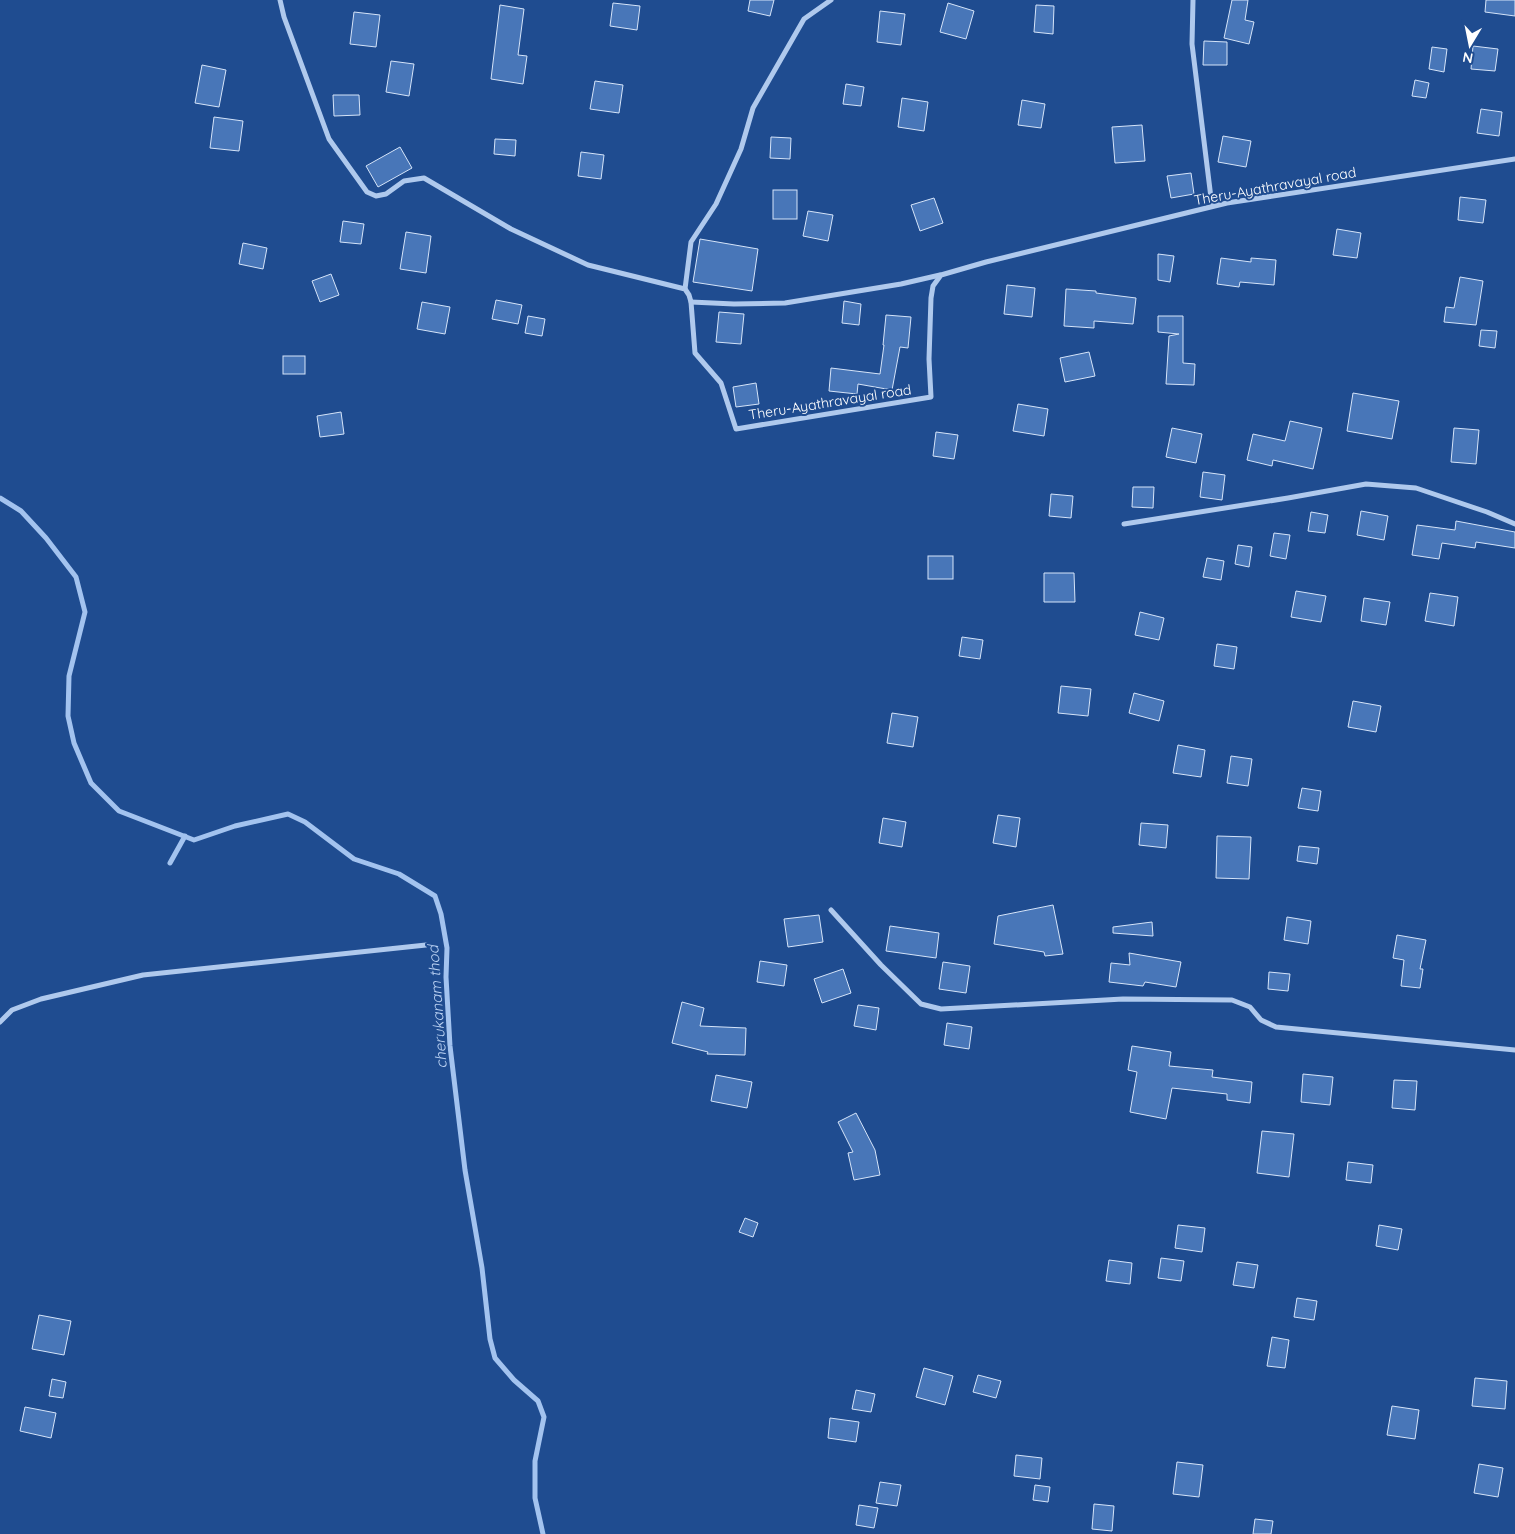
<svg xmlns="http://www.w3.org/2000/svg" width="1515" height="1534" font-family="Quicksand,sans-serif">
<rect width="100%" height="100%" fill="#1f4c90"/>
<g fill="none" stroke-linecap="round" stroke-linejoin="round">
<g stroke="#a3c3ef" stroke-width="5">
<path d="M 0,498 L 21,511 L 46,538 L 76,577 L 85,612 L 69,676 L 68,716 L 74,743 L 91,783 L 119,811 L 194,840 L 235,826 L 288,814 L 305,822 L 354,859 L 399,874 L 435,896 L 441,914 L 447,948 L 446,977 L 450,1046 L 465,1170 L 482,1268 L 490,1339 L 495,1358 L 514,1380 L 538,1401 L 544,1417 L 535,1461 L 535,1498 L 543,1534"/>
<path d="M 170,863 L 185,836"/>
</g>
</g>
<g fill="#4876b8" stroke="#d5e4f9">
<path d="M 750,0 L 774,0 L 770,16 L 748,11 Z"/>
<path d="M 1232,0 L 1248,0 L 1245,20 L 1254,22 L 1249,44 L 1224,38 Z"/>
<path d="M 1486,0 L 1515,0 L 1515,16 L 1485,12 Z"/>
<path d="M 613,3 L 640,6 L 637,30 L 610,26 Z"/>
<path d="M 948,3 L 974,11 L 966,39 L 940,32 Z"/>
<path d="M 500,5 L 524,9 L 518,55 L 527,56 L 523,84 L 491,79 Z"/>
<path d="M 1036,5 L 1054,6 L 1053,34 L 1034,32 Z"/>
<path d="M 880,11 L 905,14 L 901,45 L 877,42 Z"/>
<path d="M 354,12 L 380,15 L 376,47 L 350,44 Z"/>
<path d="M 1204,41 L 1227,42 L 1227,65 L 1203,65 Z"/>
<path d="M 1473,46 L 1498,49 L 1495,71 L 1471,69 Z"/>
<path d="M 1432,47 L 1447,49 L 1444,72 L 1429,69 Z"/>
<path d="M 391,61 L 414,64 L 409,96 L 386,92 Z"/>
<path d="M 202,65 L 226,70 L 219,107 L 195,103 Z"/>
<path d="M 1415,80 L 1429,83 L 1426,98 L 1412,96 Z"/>
<path d="M 595,81 L 623,85 L 619,113 L 590,109 Z"/>
<path d="M 846,84 L 864,87 L 861,106 L 843,104 Z"/>
<path d="M 333,95 L 359,95 L 360,115 L 334,116 Z"/>
<path d="M 902,98 L 928,102 L 924,131 L 898,127 Z"/>
<path d="M 1022,100 L 1045,104 L 1041,128 L 1018,125 Z"/>
<path d="M 1481,109 L 1502,112 L 1499,136 L 1477,133 Z"/>
<path d="M 214,117 L 243,121 L 239,151 L 210,148 Z"/>
<path d="M 1142,125 L 1145,161 L 1115,163 L 1112,127 Z"/>
<path d="M 1223,136 L 1251,141 L 1246,167 L 1218,162 Z"/>
<path d="M 771,137 L 791,138 L 790,159 L 770,158 Z"/>
<path d="M 495,139 L 516,140 L 515,156 L 494,154 Z"/>
<path d="M 400,147 L 412,168 L 378,187 L 366,166 Z"/>
<path d="M 581,152 L 604,155 L 601,179 L 578,176 Z"/>
<path d="M 1191,173 L 1194,194 L 1171,198 L 1167,176 Z"/>
<rect x="773" y="190" width="24" height="29"/>
<path d="M 1460,197 L 1486,200 L 1483,223 L 1458,220 Z"/>
<path d="M 934,198 L 943,223 L 920,231 L 911,205 Z"/>
<path d="M 808,211 L 833,215 L 828,241 L 803,236 Z"/>
<path d="M 343,221 L 364,224 L 361,244 L 340,242 Z"/>
<path d="M 1337,229 L 1361,233 L 1357,258 L 1333,255 Z"/>
<path d="M 406,232 L 431,236 L 426,273 L 400,269 Z"/>
<path d="M 700,239 L 758,249 L 752,291 L 693,282 Z"/>
<path d="M 243,243 L 267,248 L 263,269 L 239,264 Z"/>
<path d="M 1158,254 L 1174,256 L 1170,282 L 1158,280 Z"/>
<path d="M 1221,258 L 1251,262 L 1251,258 L 1276,260 L 1274,285 L 1240,282 L 1239,287 L 1217,284 Z"/>
<path d="M 331,274 L 339,295 L 320,302 L 312,281 Z"/>
<path d="M 1460,277 L 1483,281 L 1476,325 L 1444,322 L 1446,307 L 1454,308 Z"/>
<path d="M 1007,285 L 1035,288 L 1032,317 L 1004,314 Z"/>
<path d="M 1066,289 L 1096,291 L 1096,293 L 1136,298 L 1133,324 L 1094,321 L 1094,328 L 1064,326 Z"/>
<path d="M 496,300 L 522,305 L 518,324 L 492,319 Z"/>
<path d="M 844,301 L 861,304 L 859,325 L 842,323 Z"/>
<path d="M 422,302 L 450,307 L 445,334 L 417,329 Z"/>
<path d="M 719,312 L 744,314 L 741,344 L 716,342 Z"/>
<path d="M 886,315 L 911,317 L 908,348 L 900,347 L 892,390 L 858,384 L 857,394 L 829,391 L 831,368 L 880,374 L 884,345 L 883,345 Z"/>
<path d="M 528,316 L 545,319 L 542,336 L 525,333 Z"/>
<path d="M 1158,316 L 1183,316 L 1183,363 L 1195,364 L 1194,385 L 1166,384 L 1169,336 L 1179,334 L 1158,332 Z"/>
<path d="M 1481,330 L 1497,331 L 1495,348 L 1479,346 Z"/>
<path d="M 1089,352 L 1095,376 L 1065,382 L 1060,358 Z"/>
<rect x="283" y="356" width="22" height="18"/>
<path d="M 756,383 L 759,404 L 736,407 L 733,387 Z"/>
<path d="M 1353,393 L 1399,401 L 1392,439 L 1347,431 Z"/>
<path d="M 1018,404 L 1048,409 L 1044,436 L 1013,431 Z"/>
<path d="M 341,412 L 344,434 L 320,437 L 317,416 Z"/>
<path d="M 1290,421 L 1322,428 L 1313,469 L 1273,460 L 1272,466 L 1247,460 L 1253,434 L 1285,441 Z"/>
<path d="M 1172,428 L 1202,434 L 1196,463 L 1166,457 Z"/>
<path d="M 1454,428 L 1479,430 L 1476,464 L 1451,462 Z"/>
<path d="M 936,432 L 958,435 L 954,459 L 933,456 Z"/>
<path d="M 1203,472 L 1225,475 L 1222,500 L 1200,497 Z"/>
<path d="M 1133,487 L 1154,487 L 1153,508 L 1132,507 Z"/>
<path d="M 1051,494 L 1073,496 L 1071,518 L 1049,516 Z"/>
<path d="M 1361,511 L 1388,516 L 1384,540 L 1357,535 Z"/>
<path d="M 1311,512 L 1328,515 L 1325,533 L 1308,531 Z"/>
<path d="M 1456,521 L 1515,532 L 1515,548 L 1476,542 L 1475,548 L 1442,543 L 1439,559 L 1412,555 L 1417,525 L 1455,530 Z"/>
<path d="M 1274,533 L 1290,535 L 1286,559 L 1270,556 Z"/>
<path d="M 1238,545 L 1252,547 L 1249,567 L 1235,564 Z"/>
<rect x="928" y="556" width="25" height="23"/>
<path d="M 1207,558 L 1224,561 L 1221,580 L 1203,577 Z"/>
<path d="M 1044,573 L 1074,573 L 1075,602 L 1044,602 Z"/>
<path d="M 1296,591 L 1326,596 L 1321,622 L 1291,617 Z"/>
<path d="M 1430,593 L 1458,597 L 1454,626 L 1425,621 Z"/>
<path d="M 1364,598 L 1390,602 L 1386,625 L 1361,621 Z"/>
<path d="M 1140,612 L 1164,618 L 1159,640 L 1135,635 Z"/>
<path d="M 962,637 L 983,640 L 980,659 L 959,656 Z"/>
<path d="M 1217,644 L 1237,647 L 1234,669 L 1214,666 Z"/>
<path d="M 1061,686 L 1091,689 L 1088,716 L 1058,713 Z"/>
<path d="M 1134,693 L 1164,701 L 1159,721 L 1129,713 Z"/>
<path d="M 1353,701 L 1381,706 L 1376,732 L 1348,727 Z"/>
<path d="M 892,713 L 918,717 L 913,747 L 887,743 Z"/>
<path d="M 1178,745 L 1205,750 L 1201,777 L 1173,773 Z"/>
<path d="M 1231,756 L 1252,759 L 1248,786 L 1227,783 Z"/>
<path d="M 1302,788 L 1321,791 L 1318,811 L 1298,808 Z"/>
<path d="M 998,815 L 1020,818 L 1016,847 L 993,843 Z"/>
<path d="M 883,818 L 906,822 L 902,847 L 879,843 Z"/>
<path d="M 1141,823 L 1168,825 L 1166,848 L 1139,845 Z"/>
<path d="M 1217,836 L 1251,837 L 1249,879 L 1216,878 Z"/>
<path d="M 1299,846 L 1319,848 L 1317,864 L 1297,861 Z"/>
<path d="M 1053,905 L 1063,954 L 1045,956 L 1044,952 L 994,944 L 998,916 Z"/>
<path d="M 819,915 L 823,942 L 788,947 L 784,919 Z"/>
<path d="M 1287,917 L 1311,921 L 1308,944 L 1284,940 Z"/>
<path d="M 1152,922 L 1153,936 L 1113,933 L 1113,927 Z"/>
<path d="M 890,926 L 939,933 L 936,958 L 886,951 Z"/>
<path d="M 1397,935 L 1426,940 L 1420,969 L 1423,969 L 1420,988 L 1401,986 L 1404,960 L 1393,958 Z"/>
<path d="M 1129,953 L 1181,962 L 1176,987 L 1145,982 L 1143,986 L 1109,982 L 1111,963 L 1130,965 Z"/>
<path d="M 760,961 L 787,965 L 784,986 L 757,982 Z"/>
<path d="M 943,962 L 970,966 L 966,993 L 939,989 Z"/>
<path d="M 843,969 L 851,993 L 822,1003 L 814,979 Z"/>
<path d="M 1269,972 L 1290,974 L 1288,991 L 1268,989 Z"/>
<path d="M 682,1002 L 704,1008 L 700,1026 L 746,1028 L 745,1055 L 707,1054 L 708,1052 L 672,1043 Z"/>
<path d="M 858,1005 L 879,1008 L 876,1030 L 854,1026 Z"/>
<path d="M 947,1023 L 972,1027 L 969,1049 L 944,1045 Z"/>
<path d="M 1132,1046 L 1171,1052 L 1169,1066 L 1213,1070 L 1212,1077 L 1252,1082 L 1250,1103 L 1227,1100 L 1227,1094 L 1172,1088 L 1166,1119 L 1130,1112 L 1137,1072 L 1128,1070 Z"/>
<path d="M 1303,1074 L 1333,1077 L 1330,1105 L 1301,1102 Z"/>
<path d="M 716,1075 L 752,1082 L 747,1108 L 711,1101 Z"/>
<path d="M 1394,1080 L 1417,1081 L 1415,1110 L 1392,1108 Z"/>
<path d="M 856,1113 L 875,1150 L 880,1175 L 854,1180 L 848,1153 L 853,1152 L 838,1122 Z"/>
<path d="M 1262,1131 L 1294,1134 L 1289,1177 L 1257,1173 Z"/>
<path d="M 1348,1162 L 1373,1165 L 1371,1183 L 1346,1180 Z"/>
<path d="M 745,1218 L 758,1223 L 753,1237 L 739,1232 Z"/>
<path d="M 1178,1225 L 1205,1228 L 1202,1252 L 1175,1248 Z"/>
<path d="M 1379,1225 L 1402,1229 L 1398,1250 L 1376,1246 Z"/>
<path d="M 1161,1258 L 1184,1261 L 1181,1281 L 1158,1278 Z"/>
<path d="M 1109,1260 L 1132,1263 L 1130,1284 L 1106,1281 Z"/>
<path d="M 1237,1262 L 1258,1265 L 1254,1288 L 1233,1285 Z"/>
<path d="M 1297,1298 L 1317,1301 L 1314,1320 L 1294,1317 Z"/>
<path d="M 39,1315 L 71,1321 L 64,1355 L 32,1349 Z"/>
<path d="M 1272,1337 L 1289,1340 L 1285,1368 L 1267,1366 Z"/>
<path d="M 924,1368 L 953,1376 L 945,1405 L 916,1397 Z"/>
<path d="M 978,1375 L 1001,1381 L 996,1398 L 973,1392 Z"/>
<path d="M 1475,1378 L 1507,1381 L 1505,1409 L 1472,1406 Z"/>
<path d="M 52,1379 L 66,1382 L 63,1398 L 49,1396 Z"/>
<path d="M 856,1390 L 875,1394 L 871,1412 L 852,1409 Z"/>
<path d="M 1392,1406 L 1419,1410 L 1415,1439 L 1387,1435 Z"/>
<path d="M 25,1407 L 56,1413 L 51,1438 L 20,1431 Z"/>
<path d="M 830,1418 L 859,1422 L 856,1442 L 828,1438 Z"/>
<path d="M 1016,1455 L 1042,1458 L 1040,1479 L 1014,1476 Z"/>
<path d="M 1177,1462 L 1203,1465 L 1199,1497 L 1173,1494 Z"/>
<path d="M 1479,1464 L 1503,1468 L 1498,1497 L 1474,1493 Z"/>
<path d="M 880,1482 L 901,1485 L 897,1506 L 876,1503 Z"/>
<path d="M 1035,1485 L 1050,1487 L 1048,1502 L 1033,1500 Z"/>
<path d="M 1094,1504 L 1114,1506 L 1112,1531 L 1092,1529 Z"/>
<path d="M 859,1505 L 878,1508 L 874,1528 L 856,1525 Z"/>
<path d="M 1255,1519 L 1273,1521 L 1271,1534 L 1253,1534 Z"/>
</g>
<g fill="none" stroke-linecap="round" stroke-linejoin="round">
<g stroke="#afc9ed" stroke-width="5">
<path d="M 280,0 L 284,17 L 329,139 L 367,192 L 376,196 L 386,194 L 404,181 L 424,178 L 511,229 L 588,265 L 685,289 L 689,295 L 691,302 L 695,353 L 721,383 L 736,429 L 931,397 L 929,359 L 931,298 L 933,286 L 941,275 L 986,262 L 1227,203 L 1515,159"/>
<path d="M 1193,0 L 1192,44 L 1212,206"/>
<path d="M 685,289 L 691,242 L 716,204 L 741,149 L 753,108 L 804,19 L 831,0"/>
<path d="M 691,302 L 734,304 L 785,303 L 901,284 L 940,275"/>
<path d="M 1124,524 L 1288,498 L 1366,484 L 1416,488 L 1487,512 L 1515,524"/>
<path d="M 831,910 L 881,965 L 921,1004 L 941,1009 L 1123,999 L 1232,1000 L 1250,1007 L 1261,1020 L 1276,1027 L 1515,1050"/>
<path d="M 0,1022 L 12,1010 L 41,999 L 143,975 L 426,945"/>
</g>
</g>
<g text-anchor="middle" dominant-baseline="central" stroke-width="4" stroke-linejoin="round" paint-order="stroke">
<g font-size="14" fill="#fff" stroke="#1f4c90">
<text transform="translate(1275 186) rotate(-10)">Theru-Ayathravayal road</text>
<text transform="translate(830 402) rotate(-9)">Theru-Ayathravayal road</text>
</g>
<g font-size="15" font-style="italic" fill="#bcd3f4" stroke="#1f4c90">
<text transform="translate(437 1007) rotate(-94)">cherukanam thod</text>
</g>
</g>
<g transform="translate(1470 45) rotate(190)" stroke="#1f4c90" stroke-width="4" paint-order="stroke">
<path d="M0-4L9 19L0 12L-9 19Z" fill="#ffffff"/>
<text y="-8" font-size="14" font-weight="bold" text-anchor="middle" fill="#ffffff">N</text>
</g>
</svg>
